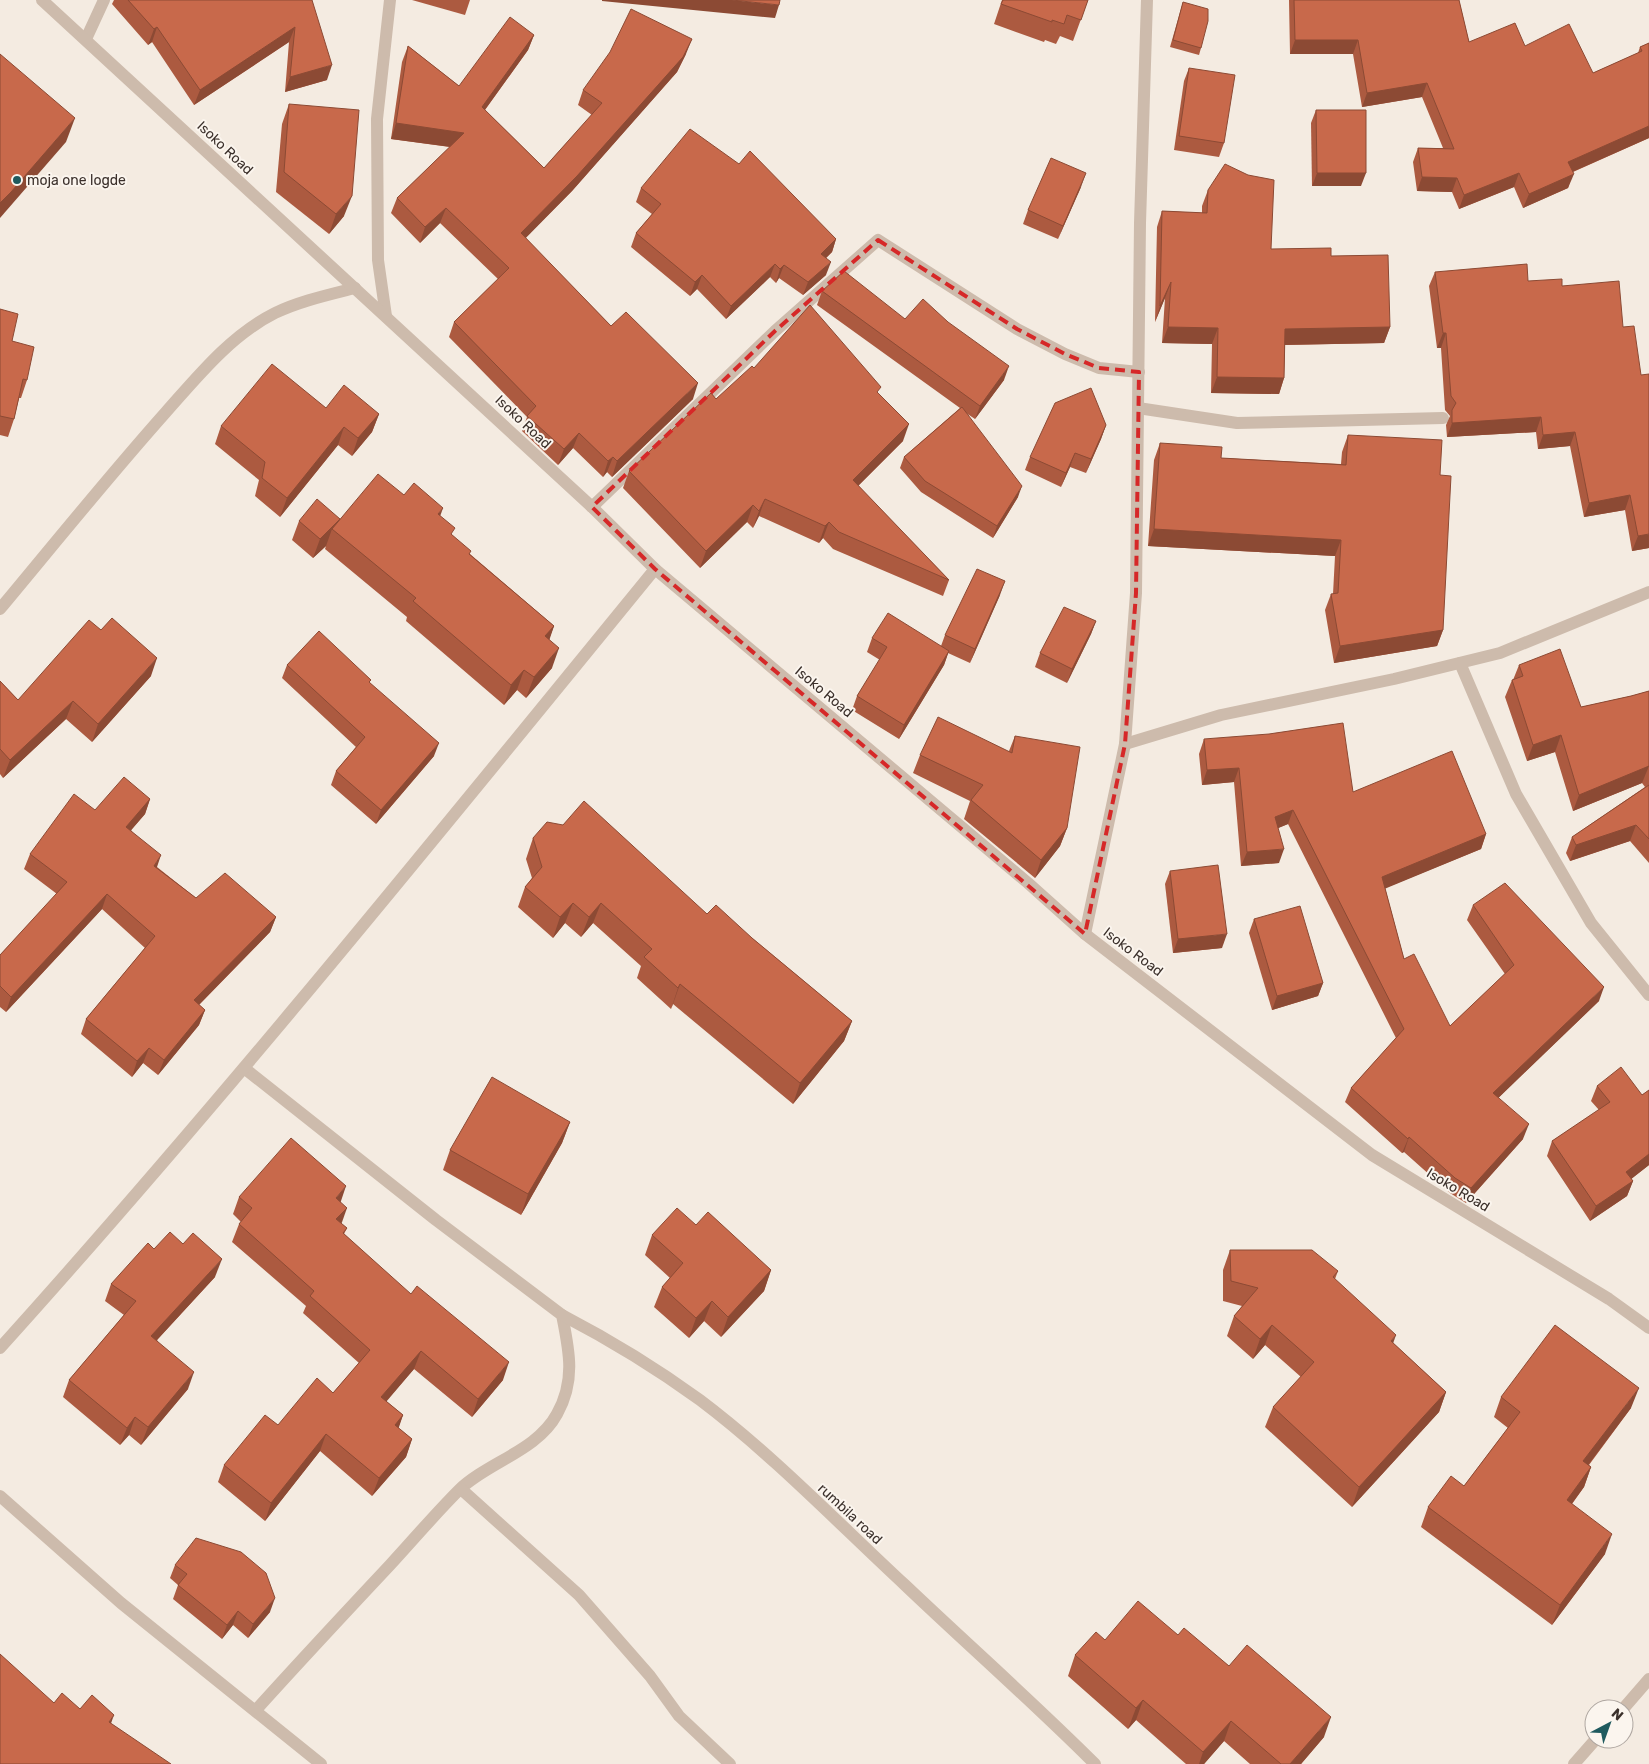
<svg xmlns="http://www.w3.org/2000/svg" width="1649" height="1764" font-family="Rubik,sans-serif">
<rect width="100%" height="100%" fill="#f4ebe1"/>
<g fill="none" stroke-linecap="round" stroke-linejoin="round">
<g stroke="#cdbbac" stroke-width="12">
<path d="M 86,39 L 104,0"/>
<path d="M 386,316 L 378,260 L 377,119 L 390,0"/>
<path d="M 1138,408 L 1237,423 L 1443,418"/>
<path d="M 592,507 L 775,331 L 878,240 L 1017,329 L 1065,354 L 1099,368 L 1139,372"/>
<path d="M 0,609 C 55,543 109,476 166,412 C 198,376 231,335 275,313 C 300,301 328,295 355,288"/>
<path d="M 1460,663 L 1516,794 L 1591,923 L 1649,995"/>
<path d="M 1125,744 L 1221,715 L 1394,679 L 1500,653 L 1649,592"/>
<path d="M 1085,934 L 1125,744 L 1136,593 L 1140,223 L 1147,0"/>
<path d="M 244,1068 L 436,1220 L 562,1315 C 569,1350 576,1380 557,1414 C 537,1451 488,1462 459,1490 C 435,1514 413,1540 390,1565 C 345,1613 300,1661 256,1710"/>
<path d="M 562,1315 C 610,1340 656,1368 700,1400 C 773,1455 838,1523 905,1585 C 968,1645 1033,1702 1095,1764"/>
<path d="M 0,1348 C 227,1096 440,832 655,569"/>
<path d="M 461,1489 L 579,1595 L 650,1676 L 679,1716 L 730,1764"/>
<path d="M 0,1496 L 121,1603 L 321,1764"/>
<path d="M 1623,1709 L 1649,1679"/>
<path d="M 1574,1764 L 1596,1739"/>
</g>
<path stroke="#cdbbac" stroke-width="12" d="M 42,0 L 592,507 L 655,569 L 1028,883 L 1085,934 L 1372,1155 L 1609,1299 L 1649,1328"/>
</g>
<g fill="#ac5a40">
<path d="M 114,0 L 312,0 L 327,80 L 285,92 L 289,42 L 194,105 L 152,42 L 148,45 L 112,4 Z"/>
<path d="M 412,0 L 470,0 L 465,15 Z"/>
<path d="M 1002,0 L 1088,0 L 1073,41 L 1060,36 L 1056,44 L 1045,40 L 1044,42 L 994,24 Z"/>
<path d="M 1289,0 L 1459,0 L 1469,42 L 1525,46 L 1593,73 L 1638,53 L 1640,47 L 1649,43 L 1649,138 L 1573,172 L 1568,188 L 1523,208 L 1514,187 L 1459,209 L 1452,192 L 1417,191 L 1413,162 L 1418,148 L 1443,148 L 1422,97 L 1362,107 L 1353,54 L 1290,54 Z"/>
<path d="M 1183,2 L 1201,48 L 1199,55 L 1170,47 Z"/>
<path d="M 534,35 L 528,50 L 485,110 L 544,168 L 592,115 L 578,105 L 583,90 L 686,54 L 677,72 L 572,191 L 525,238 L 611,326 L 693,399 L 612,477 L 607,472 L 603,477 L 573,448 L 558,465 L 522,431 L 527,417 L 449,337 L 454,322 L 498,279 L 440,223 L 420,243 L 391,213 L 397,198 L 450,147 L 391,139 L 402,62 L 408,46 L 459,86 Z"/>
<path d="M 1189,68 L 1224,143 L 1219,157 L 1174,150 L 1184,81 Z"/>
<path d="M 289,104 L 344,216 L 329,234 L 276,192 L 282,124 Z"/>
<path d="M 1316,110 L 1361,186 L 1312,186 L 1311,123 Z"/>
<path d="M 1081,187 L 1058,239 L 1023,224 L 1028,210 Z"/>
<path d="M 641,188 L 836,239 L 832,252 L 826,258 L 826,275 L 803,295 L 779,278 L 776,283 L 770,277 L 726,319 L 697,289 L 690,296 L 631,247 L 636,233 L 652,214 L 636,202 Z"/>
<path d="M 1208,190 L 1271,249 L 1331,256 L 1390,327 L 1384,343 L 1285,345 L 1284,378 L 1279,394 L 1211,393 L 1212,344 L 1162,343 L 1165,298 L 1155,322 L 1157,227 L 1162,211 L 1202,213 L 1202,206 Z"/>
<path d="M 1435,272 L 1528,281 L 1562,286 L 1623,327 L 1649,548 L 1632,551 L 1625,510 L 1584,517 L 1570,446 L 1538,449 L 1536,432 L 1447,437 L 1446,425 L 1450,416 L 1445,410 L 1441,348 L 1437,348 L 1429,286 Z"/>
<path d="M 822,291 L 905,319 L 1004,380 L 975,419 L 966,413 L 1018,497 L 993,538 L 921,492 L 900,468 L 904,457 L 960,408 L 817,305 Z"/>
<path d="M 0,309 L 27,380 L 21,398 L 19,398 L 14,419 L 8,437 L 0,435 Z"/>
<path d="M 754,368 L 878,394 L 903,441 L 858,486 L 949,580 L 943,596 L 833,549 L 823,538 L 819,543 L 759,516 L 753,528 L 747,522 L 700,568 L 623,488 L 629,471 Z"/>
<path d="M 326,408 L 379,414 L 372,432 L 352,456 L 338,445 L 280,517 L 255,496 L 259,480 L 215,444 L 221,426 Z"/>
<path d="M 1106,425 L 1101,439 L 1086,473 L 1070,467 L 1061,487 L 1025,470 L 1030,457 Z"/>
<path d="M 1348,435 L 1440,475 L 1443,630 L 1437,646 L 1334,663 L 1325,610 L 1331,594 L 1333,594 L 1335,556 L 1148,546 L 1154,460 L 1160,443 L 1221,458 L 1341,464 L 1342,452 Z"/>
<path d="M 404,495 L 440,516 L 452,535 L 470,554 L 554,626 L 549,639 L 552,668 L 526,698 L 517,690 L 504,705 L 406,621 L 407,617 L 325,549 L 326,546 L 313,558 L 292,540 L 299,521 L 340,519 Z"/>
<path d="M 1000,595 L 970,663 L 948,653 L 944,665 L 899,739 L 852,710 L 857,696 L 880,660 L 867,652 L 872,638 L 941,646 L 945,635 Z"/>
<path d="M 1096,621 L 1091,634 L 1067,683 L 1035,667 L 1040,653 Z"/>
<path d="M 287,665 L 370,683 L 434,756 L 376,824 L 331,785 L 336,771 L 356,747 L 282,678 Z"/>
<path d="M 1519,665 L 1581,707 L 1631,696 L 1649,691 L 1649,863 L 1630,841 L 1570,861 L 1566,853 L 1572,837 L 1645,787 L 1642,783 L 1573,811 L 1555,752 L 1527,761 L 1505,697 L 1512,680 L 1513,680 Z"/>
<path d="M 151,676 L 92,742 L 66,719 L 3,778 L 0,774 L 0,681 L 18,700 Z"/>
<path d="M 1015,736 L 1067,828 L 1060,846 L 1035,878 L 964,819 L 970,801 L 913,773 L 920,755 L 1009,751 Z"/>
<path d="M 1204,739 L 1353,792 L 1486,834 L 1481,849 L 1385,888 L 1404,959 L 1450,1026 L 1505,974 L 1467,920 L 1473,905 L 1599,1001 L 1498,1098 L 1523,1139 L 1466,1203 L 1450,1193 L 1404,1152 L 1402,1153 L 1345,1102 L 1351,1088 L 1396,1038 L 1288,824 L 1278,828 L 1279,863 L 1241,866 L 1234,782 L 1202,785 L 1199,754 Z"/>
<path d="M 150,799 L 145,814 L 131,830 L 157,867 L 196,898 L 276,917 L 270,932 L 199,1005 L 205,1010 L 199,1025 L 158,1075 L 143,1063 L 132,1077 L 81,1034 L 86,1019 L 145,948 L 102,909 L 6,1012 L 0,1007 L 0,955 L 57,894 L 24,869 L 30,854 L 95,810 Z"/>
<path d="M 533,838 L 707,914 L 752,938 L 852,1021 L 844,1041 L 793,1104 L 673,1004 L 671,1009 L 637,978 L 641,966 L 593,923 L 581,937 L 565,923 L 553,938 L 518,907 L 525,887 L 532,878 L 526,859 Z"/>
<path d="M 1170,871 L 1222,948 L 1173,953 L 1165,884 Z"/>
<path d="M 1254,919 L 1323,983 L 1318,996 L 1272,1010 L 1249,933 Z"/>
<path d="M 1597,1086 L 1642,1095 L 1649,1090 L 1649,1165 L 1631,1179 L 1633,1181 L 1627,1196 L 1590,1221 L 1547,1156 L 1552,1141 L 1599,1110 L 1591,1101 Z"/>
<path d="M 570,1122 L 562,1143 L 521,1215 L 443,1170 L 450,1150 Z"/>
<path d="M 239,1197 L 341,1202 L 341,1224 L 347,1228 L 344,1234 L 503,1380 L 472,1417 L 414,1369 L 386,1401 L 403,1415 L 398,1428 L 412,1439 L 406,1457 L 372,1496 L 320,1451 L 265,1521 L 218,1482 L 224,1465 L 278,1425 L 333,1393 L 359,1363 L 303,1313 L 306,1306 L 232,1242 L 239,1224 L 241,1222 L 233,1214 Z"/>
<path d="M 696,1225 L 771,1270 L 764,1291 L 721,1337 L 704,1321 L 689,1338 L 654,1307 L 662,1287 L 670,1278 L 645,1255 L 652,1235 Z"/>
<path d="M 154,1249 L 215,1277 L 157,1340 L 188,1389 L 141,1445 L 129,1435 L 120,1445 L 63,1397 L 69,1380 L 124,1315 L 105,1301 L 111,1284 Z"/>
<path d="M 1230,1250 L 1338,1271 L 1335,1279 L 1393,1343 L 1446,1392 L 1439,1412 L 1352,1507 L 1265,1427 L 1273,1407 L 1301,1377 L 1265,1345 L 1253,1359 L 1227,1336 L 1234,1316 L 1242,1306 L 1223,1301 L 1223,1270 Z"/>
<path d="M 1501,1397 L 1631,1408 L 1589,1465 L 1591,1467 L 1584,1487 L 1572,1504 L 1605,1554 L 1552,1625 L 1421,1527 L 1428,1507 L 1464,1486 L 1508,1428 L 1494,1417 Z"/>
<path d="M 175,1565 L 270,1612 L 248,1638 L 233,1625 L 222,1639 L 173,1599 L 178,1585 L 170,1578 Z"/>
<path d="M 1178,1635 L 1229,1666 L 1324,1737 L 1301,1764 L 1250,1764 L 1224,1741 L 1204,1764 L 1186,1764 L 1136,1720 L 1128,1729 L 1068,1676 L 1075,1655 L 1105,1640 Z"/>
</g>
<g fill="#8c4a34">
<path d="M 602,0 L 732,0 L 779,5 L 775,18 L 602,1 Z"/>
<path d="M 157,27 L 152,42 L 148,45 L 154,29 Z"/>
<path d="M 295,27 L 289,42 L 194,105 L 200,90 Z"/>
<path d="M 534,35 L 528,50 L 476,122 L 482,107 Z"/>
<path d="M 692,39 L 686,54 L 677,72 L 572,191 L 515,249 L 521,233 Z"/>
<path d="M 1295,40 L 1358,40 L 1353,54 L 1290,54 Z"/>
<path d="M 332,65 L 327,80 L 285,92 L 290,77 Z"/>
<path d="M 1427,83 L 1422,97 L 1362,107 L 1367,93 Z"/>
<path d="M 75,118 L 66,142 L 0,218 L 0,203 Z"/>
<path d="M 396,123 L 464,133 L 459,148 L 391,139 Z"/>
<path d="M 1649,126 L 1649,138 L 1563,176 L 1568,162 Z"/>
<path d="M 1086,173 L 1081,187 L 1058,239 L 1063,226 Z"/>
<path d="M 1317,173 L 1366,173 L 1361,186 L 1312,186 Z"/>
<path d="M 1519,173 L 1514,187 L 1459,209 L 1464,195 Z"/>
<path d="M 1574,174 L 1568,188 L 1523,208 L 1529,194 Z"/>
<path d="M 1422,177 L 1457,178 L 1452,192 L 1417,191 Z"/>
<path d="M 352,196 L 344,216 L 329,234 L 336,214 Z"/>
<path d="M 446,208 L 440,223 L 420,243 L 425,227 Z"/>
<path d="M 836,239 L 832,252 L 816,268 L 821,254 Z"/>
<path d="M 831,262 L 826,275 L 803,295 L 808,282 Z"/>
<path d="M 775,264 L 770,277 L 726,319 L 731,306 Z"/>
<path d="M 784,265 L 779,278 L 776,283 L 780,269 Z"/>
<path d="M 702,275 L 697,289 L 690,296 L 695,282 Z"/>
<path d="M 1171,282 L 1165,298 L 1155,322 L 1160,306 Z"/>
<path d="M 1168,327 L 1218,328 L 1212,344 L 1162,343 Z"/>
<path d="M 1390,327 L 1384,343 L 1279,345 L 1285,329 Z"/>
<path d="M 1443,333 L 1446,333 L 1441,348 L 1437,348 Z"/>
<path d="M 1009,366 L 1004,380 L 975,419 L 980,406 Z"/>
<path d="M 1217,377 L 1284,378 L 1279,394 L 1211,393 Z"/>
<path d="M 698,383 L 693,399 L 612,477 L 617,461 Z"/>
<path d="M 379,414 L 372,432 L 352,456 L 358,438 Z"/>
<path d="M 1541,417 L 1536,432 L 1447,437 L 1452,423 Z"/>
<path d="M 909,424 L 903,441 L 847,497 L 853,480 Z"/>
<path d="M 1106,425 L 1101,439 L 1086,473 L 1091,459 Z"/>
<path d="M 344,427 L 338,445 L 280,517 L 287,498 Z"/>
<path d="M 1575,432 L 1570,446 L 1538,449 L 1543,435 Z"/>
<path d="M 579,433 L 573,448 L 558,465 L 564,449 Z"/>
<path d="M 1075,453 L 1070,467 L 1061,487 L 1066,473 Z"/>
<path d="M 613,457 L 607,472 L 603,477 L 608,461 Z"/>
<path d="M 1022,486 L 1018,497 L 993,538 L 997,526 Z"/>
<path d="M 1630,495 L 1625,510 L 1584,517 L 1589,503 Z"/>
<path d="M 765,499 L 759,516 L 753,528 L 759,511 Z"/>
<path d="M 753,505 L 747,522 L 700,568 L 706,551 Z"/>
<path d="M 443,508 L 436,528 L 438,514 Z"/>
<path d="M 341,519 L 332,529 L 326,546 L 313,558 L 320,539 Z"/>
<path d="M 829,522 L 823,538 L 819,543 L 825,526 Z"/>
<path d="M 1154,529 L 1341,540 L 1335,556 L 1148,546 Z"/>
<path d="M 1649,534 L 1649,548 L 1632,551 L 1638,536 Z"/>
<path d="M 1005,581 L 1000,595 L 970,663 L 975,649 Z"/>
<path d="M 1096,621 L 1091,634 L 1067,683 L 1072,669 Z"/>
<path d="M 554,626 L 547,647 L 545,636 Z"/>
<path d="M 1443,630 L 1437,646 L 1334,663 L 1340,646 Z"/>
<path d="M 559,648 L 552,668 L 526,698 L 534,677 Z"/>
<path d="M 949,651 L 944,665 L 899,739 L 904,725 Z"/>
<path d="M 157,658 L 151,676 L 92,742 L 98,724 Z"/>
<path d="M 524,670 L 517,690 L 504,705 L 511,685 Z"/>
<path d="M 73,701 L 66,719 L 3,778 L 10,760 Z"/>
<path d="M 1561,735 L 1555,752 L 1527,761 L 1533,745 Z"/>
<path d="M 439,743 L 434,756 L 376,824 L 381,810 Z"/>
<path d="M 1649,766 L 1642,783 L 1573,811 L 1579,795 Z"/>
<path d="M 1239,768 L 1234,782 L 1202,785 L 1207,770 Z"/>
<path d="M 150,799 L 145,814 L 121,842 L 126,827 Z"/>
<path d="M 1293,810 L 1288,824 L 1269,832 L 1275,817 Z"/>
<path d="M 1636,825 L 1630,841 L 1570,861 L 1576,845 Z"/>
<path d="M 1067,828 L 1060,846 L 1035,878 L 1041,860 Z"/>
<path d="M 1486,834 L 1481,849 L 1377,892 L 1382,877 Z"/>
<path d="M 1284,849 L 1279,863 L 1241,866 L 1247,852 Z"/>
<path d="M 161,855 L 156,870 L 154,866 Z"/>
<path d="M 107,894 L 102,909 L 6,1012 L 11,997 Z"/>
<path d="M 573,903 L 565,923 L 553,938 L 560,917 Z"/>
<path d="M 601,903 L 593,923 L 581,937 L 589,917 Z"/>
<path d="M 276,917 L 270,932 L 188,1016 L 194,1000 Z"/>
<path d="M 1227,934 L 1222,948 L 1173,953 L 1178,939 Z"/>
<path d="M 1323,983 L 1318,996 L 1272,1010 L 1277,996 Z"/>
<path d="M 680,984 L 673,1004 L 671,1009 L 678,988 Z"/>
<path d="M 1604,987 L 1599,1001 L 1488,1108 L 1493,1093 Z"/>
<path d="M 205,1010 L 199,1025 L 158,1075 L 164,1060 Z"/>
<path d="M 852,1021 L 844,1041 L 793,1104 L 800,1083 Z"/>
<path d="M 149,1048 L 143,1063 L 132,1077 L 137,1061 Z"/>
<path d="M 570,1122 L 562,1143 L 521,1215 L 528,1194 Z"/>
<path d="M 1529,1124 L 1523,1139 L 1466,1203 L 1471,1188 Z"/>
<path d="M 1409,1137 L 1404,1152 L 1402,1153 L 1408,1139 Z"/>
<path d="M 1649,1154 L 1649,1165 L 1621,1187 L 1626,1172 Z"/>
<path d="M 1633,1181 L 1627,1196 L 1590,1221 L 1596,1206 Z"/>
<path d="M 346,1186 L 340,1204 L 336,1198 Z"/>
<path d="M 347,1208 L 341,1225 L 336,1219 Z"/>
<path d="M 222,1259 L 215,1277 L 145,1353 L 151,1336 Z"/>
<path d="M 771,1270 L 764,1291 L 721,1337 L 728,1317 Z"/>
<path d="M 712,1301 L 704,1321 L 689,1338 L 696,1318 Z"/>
<path d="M 1272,1325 L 1265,1345 L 1253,1359 L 1260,1339 Z"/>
<path d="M 1396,1335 L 1389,1355 L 1391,1341 Z"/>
<path d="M 421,1351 L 414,1369 L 375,1415 L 381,1397 Z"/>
<path d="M 509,1362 L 503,1380 L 472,1417 L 478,1399 Z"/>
<path d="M 194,1372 L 188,1389 L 141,1445 L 148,1427 Z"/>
<path d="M 1639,1388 L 1631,1408 L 1576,1481 L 1583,1461 Z"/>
<path d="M 1446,1392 L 1439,1412 L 1352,1507 L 1359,1487 Z"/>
<path d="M 403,1415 L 397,1433 L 395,1425 Z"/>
<path d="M 135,1417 L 129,1435 L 120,1445 L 127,1428 Z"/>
<path d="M 326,1434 L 320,1451 L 265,1521 L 271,1503 Z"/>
<path d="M 412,1439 L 406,1457 L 372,1496 L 379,1478 Z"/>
<path d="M 1591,1467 L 1584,1487 L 1559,1521 L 1567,1500 Z"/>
<path d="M 1612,1534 L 1605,1554 L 1552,1625 L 1560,1605 Z"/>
<path d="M 275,1598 L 270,1612 L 248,1638 L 253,1624 Z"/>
<path d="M 238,1611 L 233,1625 L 222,1639 L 227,1625 Z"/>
<path d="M 1143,1700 L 1136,1720 L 1128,1729 L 1136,1708 Z"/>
<path d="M 114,1715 L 109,1729 L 109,1722 Z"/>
<path d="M 1331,1717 L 1324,1737 L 1301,1764 L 1290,1764 Z"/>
<path d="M 1231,1721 L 1224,1741 L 1204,1764 L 1199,1764 L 1203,1752 Z"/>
</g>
<g fill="#c8694b" stroke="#8c4a34">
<path d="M 128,0 L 312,0 L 332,65 L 290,77 L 295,27 L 200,90 L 157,27 L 154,29 Z"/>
<path d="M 732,0 L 780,0 L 779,5 Z"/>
<path d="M 1003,0 L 1088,0 L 1081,20 L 1067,15 L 1064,24 L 1052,20 L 1052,22 L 1001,4 Z"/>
<path d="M 1294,0 L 1459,0 L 1469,42 L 1515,23 L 1525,46 L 1569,24 L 1593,73 L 1642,51 L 1640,47 L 1649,43 L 1649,126 L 1568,162 L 1574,174 L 1529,194 L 1519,173 L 1464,195 L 1457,178 L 1422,177 L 1418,148 L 1454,149 L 1427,83 L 1367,93 L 1358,40 L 1295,40 Z"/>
<path d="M 1183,2 L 1208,9 L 1208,21 L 1201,48 L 1173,40 Z"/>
<path d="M 631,9 L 692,39 L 683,57 L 577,176 L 521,233 L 611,326 L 626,312 L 698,383 L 617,461 L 613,457 L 608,461 L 579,433 L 564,449 L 527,416 L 536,406 L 454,322 L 509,268 L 446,208 L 425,227 L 397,198 L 464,133 L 396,123 L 408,46 L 459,86 L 510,17 L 534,35 L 482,107 L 544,168 L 602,103 L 583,90 L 610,52 Z"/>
<path d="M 0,54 L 75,118 L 11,192 L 0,203 Z"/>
<path d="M 1189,68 L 1235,75 L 1224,143 L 1179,136 Z"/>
<path d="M 289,104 L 359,110 L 352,196 L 336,214 L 284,172 Z"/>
<path d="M 1316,110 L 1366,110 L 1366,173 L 1317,173 Z"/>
<path d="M 690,129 L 739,164 L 750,151 L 836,239 L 821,254 L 831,262 L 808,282 L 784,265 L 780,269 L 775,264 L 731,306 L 702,275 L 695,282 L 636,233 L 661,204 L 641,188 Z"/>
<path d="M 1051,158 L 1086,173 L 1063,226 L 1028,210 Z"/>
<path d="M 1225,164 L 1248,175 L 1274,180 L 1271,249 L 1331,248 L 1331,256 L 1388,255 L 1390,327 L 1285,329 L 1284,378 L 1217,377 L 1218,328 L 1168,327 L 1171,282 L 1160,306 L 1162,211 L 1207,213 L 1208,190 Z"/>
<path d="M 1527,264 L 1528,281 L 1562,279 L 1562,286 L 1619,281 L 1623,327 L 1634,326 L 1641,375 L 1649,374 L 1649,534 L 1638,536 L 1630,495 L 1589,503 L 1575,432 L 1543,435 L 1541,417 L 1452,423 L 1452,410 L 1456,403 L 1451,396 L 1446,333 L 1443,333 L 1435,272 Z"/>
<path d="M 844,271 L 905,319 L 923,299 L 948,322 L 1009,366 L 980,406 L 822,291 Z"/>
<path d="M 810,305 L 881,387 L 877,392 L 909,424 L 853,480 L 949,580 L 839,532 L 829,522 L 825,526 L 765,499 L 759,511 L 753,505 L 706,551 L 629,471 L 711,393 L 716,399 L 752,366 L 754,368 Z"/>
<path d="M 0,309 L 18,314 L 12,341 L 34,347 L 27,380 L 23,379 L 14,419 L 0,416 Z"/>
<path d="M 272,364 L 326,408 L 344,385 L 379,414 L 358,438 L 344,427 L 287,498 L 262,478 L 265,462 L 221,426 Z"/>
<path d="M 1091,388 L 1106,425 L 1091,459 L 1075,453 L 1066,473 L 1030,457 L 1055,403 Z"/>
<path d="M 962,407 L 1022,486 L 997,526 L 925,481 L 904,457 Z"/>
<path d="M 1348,435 L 1442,440 L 1440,475 L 1451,476 L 1443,630 L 1340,646 L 1331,594 L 1338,593 L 1341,540 L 1154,529 L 1160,443 L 1222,447 L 1221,458 L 1346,465 Z"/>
<path d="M 378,474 L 404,495 L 414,483 L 443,508 L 438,514 L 455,528 L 451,534 L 471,551 L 469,554 L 554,626 L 545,636 L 559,648 L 534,677 L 524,670 L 511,685 L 413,601 L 416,598 L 332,529 Z"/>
<path d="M 317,499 L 340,519 L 320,539 L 299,521 Z"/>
<path d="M 977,569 L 1005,581 L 975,649 L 945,635 Z"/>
<path d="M 1064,607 L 1096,621 L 1072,669 L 1040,653 Z"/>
<path d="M 888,613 L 949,651 L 904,725 L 857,696 L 887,647 L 872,638 Z"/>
<path d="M 112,618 L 157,658 L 98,724 L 73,701 L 10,760 L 0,749 L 0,681 L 18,700 L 89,620 L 101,630 Z"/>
<path d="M 319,631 L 371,680 L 369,682 L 439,743 L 381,810 L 336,771 L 365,737 L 287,665 Z"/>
<path d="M 1560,649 L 1581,707 L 1631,696 L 1649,691 L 1649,767 L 1649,766 L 1579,795 L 1561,735 L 1533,745 L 1512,680 L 1523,676 L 1519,665 Z"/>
<path d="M 938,717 L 1012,753 L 1015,736 L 1080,747 L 1067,828 L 1041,860 L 971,800 L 983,785 L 920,755 Z"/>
<path d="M 1343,723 L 1353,792 L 1452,751 L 1486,834 L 1382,877 L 1404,959 L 1414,954 L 1450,1026 L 1514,965 L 1473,905 L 1505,883 L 1604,987 L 1493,1093 L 1529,1124 L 1471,1188 L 1455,1178 L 1409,1137 L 1408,1139 L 1351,1088 L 1404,1029 L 1293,810 L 1275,817 L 1284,849 L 1247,852 L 1239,768 L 1207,770 L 1204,739 L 1269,734 Z"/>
<path d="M 124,777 L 150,799 L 126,827 L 161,855 L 154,866 L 196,898 L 225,873 L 276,917 L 194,1000 L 205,1010 L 164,1060 L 149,1048 L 137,1061 L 86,1019 L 155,936 L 107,894 L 11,997 L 0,986 L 0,955 L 67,882 L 30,854 L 74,794 L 95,810 Z"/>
<path d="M 1649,785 L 1649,839 L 1636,825 L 1576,845 L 1572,837 Z"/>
<path d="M 584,801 L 707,914 L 716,905 L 752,938 L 852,1021 L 800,1083 L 680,984 L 678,988 L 644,957 L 652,949 L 601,903 L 589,917 L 573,903 L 560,917 L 525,887 L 542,867 L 533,838 L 547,822 L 563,825 Z"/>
<path d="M 1218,865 L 1227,934 L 1178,939 L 1170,871 Z"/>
<path d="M 1300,906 L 1323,983 L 1277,996 L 1254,919 Z"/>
<path d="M 1621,1067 L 1642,1095 L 1649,1090 L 1649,1154 L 1626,1172 L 1633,1181 L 1596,1206 L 1552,1141 L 1610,1102 L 1597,1086 Z"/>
<path d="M 492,1077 L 570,1122 L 528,1194 L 450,1150 Z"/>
<path d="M 291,1138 L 346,1186 L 336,1198 L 347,1208 L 336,1219 L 347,1228 L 343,1233 L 411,1294 L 417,1286 L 509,1362 L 478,1399 L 421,1351 L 381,1397 L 403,1415 L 395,1425 L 412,1439 L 379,1478 L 326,1434 L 271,1503 L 224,1465 L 265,1415 L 278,1425 L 317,1378 L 333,1393 L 370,1350 L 310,1296 L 314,1291 L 239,1224 L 252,1208 L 239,1197 Z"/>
<path d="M 677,1208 L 696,1225 L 708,1212 L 771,1270 L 728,1317 L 712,1301 L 696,1318 L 662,1287 L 683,1263 L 652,1235 Z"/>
<path d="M 170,1232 L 183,1244 L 193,1233 L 222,1259 L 151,1336 L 194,1372 L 148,1427 L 135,1417 L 127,1428 L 69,1380 L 136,1301 L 111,1284 L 148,1243 L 154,1249 Z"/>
<path d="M 1230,1250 L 1312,1250 L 1338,1271 L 1333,1277 L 1396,1335 L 1391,1341 L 1446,1392 L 1359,1487 L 1273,1407 L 1314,1362 L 1272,1325 L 1260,1339 L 1234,1316 L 1258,1288 L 1231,1281 Z"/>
<path d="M 1555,1325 L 1639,1388 L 1583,1461 L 1591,1467 L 1567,1500 L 1612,1534 L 1560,1605 L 1428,1507 L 1451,1476 L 1464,1486 L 1520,1412 L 1501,1397 Z"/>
<path d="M 196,1538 L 241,1552 L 266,1573 L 275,1598 L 253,1624 L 238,1611 L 227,1625 L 178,1585 L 187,1574 L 175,1565 Z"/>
<path d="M 1138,1601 L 1178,1635 L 1184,1628 L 1229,1666 L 1247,1645 L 1331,1717 L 1290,1764 L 1281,1764 L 1231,1721 L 1203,1752 L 1143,1700 L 1136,1708 L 1075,1655 L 1096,1632 L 1105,1640 Z"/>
<path d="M 0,1654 L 54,1703 L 62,1693 L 80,1709 L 92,1695 L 114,1715 L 109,1722 L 171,1764 L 0,1764 Z"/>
</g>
<path fill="none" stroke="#d62828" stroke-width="4" stroke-dasharray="10 6" stroke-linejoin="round" d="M 878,240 L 1017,329 L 1065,354 L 1099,368 L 1139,372 L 1136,593 L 1125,744 L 1085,934 L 655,569 L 592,507 L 775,331 Z"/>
<circle fill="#1f5a5e" stroke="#fbf5ee" stroke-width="2" cx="17" cy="180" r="5"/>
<g text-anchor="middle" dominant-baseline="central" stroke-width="4" stroke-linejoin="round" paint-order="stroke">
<g font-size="14" fill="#3b302b" stroke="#fbf5ee">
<text transform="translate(225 148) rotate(43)">Isoko Road</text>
<text transform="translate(523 422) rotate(43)">Isoko Road</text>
<text transform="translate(824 692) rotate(40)">Isoko Road</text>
<text transform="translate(1133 952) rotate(37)">Isoko Road</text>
<text transform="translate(1458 1190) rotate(31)">Isoko Road</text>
<text transform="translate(850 1514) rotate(43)">rumbila road</text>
</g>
<g font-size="14" fill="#3b302b" stroke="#fbf5ee" text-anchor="start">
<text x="27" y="180">moja one logde</text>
</g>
</g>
<g transform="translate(1609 1724) rotate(41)"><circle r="24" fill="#fbf5ee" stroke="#aea6a0"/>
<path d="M0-4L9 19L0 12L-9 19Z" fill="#1f5a5e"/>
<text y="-8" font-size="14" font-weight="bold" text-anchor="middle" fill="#3b302b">N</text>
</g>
</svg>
